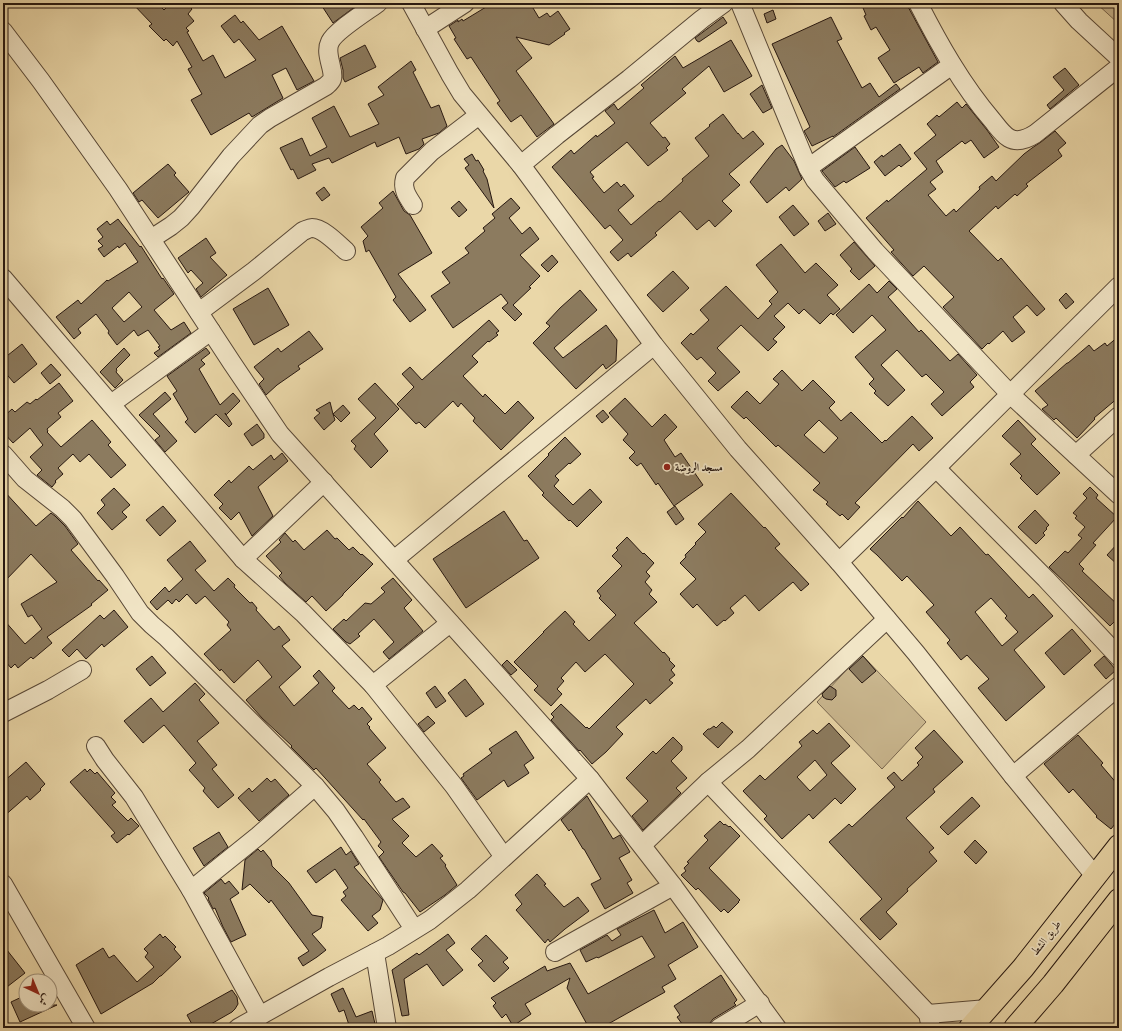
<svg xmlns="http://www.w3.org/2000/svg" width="1122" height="1031" font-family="Alegreya,Amiri,serif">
<rect width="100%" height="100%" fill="#ead7a8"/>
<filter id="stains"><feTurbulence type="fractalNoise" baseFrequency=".005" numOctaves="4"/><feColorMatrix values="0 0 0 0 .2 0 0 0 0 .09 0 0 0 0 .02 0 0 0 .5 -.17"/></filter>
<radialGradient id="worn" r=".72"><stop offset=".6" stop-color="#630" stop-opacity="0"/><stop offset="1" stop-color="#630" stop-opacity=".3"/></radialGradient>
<g fill="#c9b68e" stroke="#78664f">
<path d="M 1096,3 L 1119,3 L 1119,24 Z"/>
<path d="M 861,654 L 926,722 L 882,769 L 817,702 Z"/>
</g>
<g fill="#8c7b5f" stroke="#261710" fill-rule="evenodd">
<path d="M 132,3 L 157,3 L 164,10 L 171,3 L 186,3 L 192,9 L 188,14 L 194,21 L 186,28 L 189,31 L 187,32 L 203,61 L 213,55 L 225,78 L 256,60 L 239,39 L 234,43 L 221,26 L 235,15 L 241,23 L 243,21 L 259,40 L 282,26 L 314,81 L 297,90 L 286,68 L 272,75 L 283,98 L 252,117 L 249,113 L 211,135 L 191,100 L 202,94 L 188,69 L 192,67 L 177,41 L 173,46 L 166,39 L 164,41 L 149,26 L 152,24 Z"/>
<path d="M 320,3 L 360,3 L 333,23 Z"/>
<path d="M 483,3 L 530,3 L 539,18 L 547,13 L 550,17 L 558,11 L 570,29 L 564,33 L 565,34 L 549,45 L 516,37 L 532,58 L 516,71 L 554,124 L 537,137 L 521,115 L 511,122 L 497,103 L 500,101 L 471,57 L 467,59 L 454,39 L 456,38 L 449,26 L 458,20 L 458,22 L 462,19 L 463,21 L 486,7 Z"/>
<path d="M 861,3 L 906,3 L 938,62 L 923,73 L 919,67 L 894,83 L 878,58 L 890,50 L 876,27 L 871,30 L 864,16 L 866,15 Z"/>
<path d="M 773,10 L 776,19 L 767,23 L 764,14 Z"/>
<path d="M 723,17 L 727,23 L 699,42 L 697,41 L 695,38 Z"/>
<path d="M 831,17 L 842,39 L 837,41 L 862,88 L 870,83 L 879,97 L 896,84 L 900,89 L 833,137 L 833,136 L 812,146 L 804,131 L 810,127 L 772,44 Z"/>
<path d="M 731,40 L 752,76 L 724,92 L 709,66 L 682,89 L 686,93 L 650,123 L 663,138 L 665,137 L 670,144 L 666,148 L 668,150 L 648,166 L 627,142 L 590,172 L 594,177 L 592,178 L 604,193 L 617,182 L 621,187 L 624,184 L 634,196 L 618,210 L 631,225 L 659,201 L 660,202 L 683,181 L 682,179 L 709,156 L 695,138 L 710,126 L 709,125 L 723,114 L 738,134 L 738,133 L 743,139 L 753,131 L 764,144 L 729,174 L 740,185 L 722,201 L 732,211 L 715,227 L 709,220 L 697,230 L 680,211 L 655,233 L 657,235 L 631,257 L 628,253 L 618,261 L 610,252 L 623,240 L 610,225 L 605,229 L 552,167 L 571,150 L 574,154 L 596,135 L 597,137 L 615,123 L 605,111 L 614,104 L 618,110 L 644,88 L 641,85 L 675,56 L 683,68 Z"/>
<path d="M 365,45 L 376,67 L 345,82 L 343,78 L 343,70 L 340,58 Z"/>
<path d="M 411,61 L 416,70 L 413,72 L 431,108 L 439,105 L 447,126 L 439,133 L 422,139 L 424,144 L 419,149 L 406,154 L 399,137 L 377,147 L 375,142 L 332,163 L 329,158 L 312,164 L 316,170 L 298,179 L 293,169 L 291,170 L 280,148 L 302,138 L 310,156 L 327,147 L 312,118 L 334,106 L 350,137 L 379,124 L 368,104 L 384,95 L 378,87 Z"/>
<path d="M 1065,68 L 1079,85 L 1050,109 L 1047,105 L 1064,90 L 1053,77 Z"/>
<path d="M 762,85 L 772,108 L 763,113 L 750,94 Z"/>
<path d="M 957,102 L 962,108 L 966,104 L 987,130 L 999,147 L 984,158 L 971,140 L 965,144 L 962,141 L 936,161 L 943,172 L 930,182 L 936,189 L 928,195 L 946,216 L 954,209 L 956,212 L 980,189 L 979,187 L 992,176 L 996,181 L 1024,154 L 1032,148 L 1041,142 L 1055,131 L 1066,143 L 1058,150 L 1062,156 L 1026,184 L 1028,186 L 1017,196 L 1015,194 L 998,209 L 996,206 L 969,231 L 998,261 L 1001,258 L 1045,309 L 1037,316 L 1027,305 L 1013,317 L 1025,332 L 1012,342 L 1003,331 L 989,344 L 988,343 L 982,349 L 943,307 L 954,297 L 924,266 L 913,276 L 891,252 L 894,250 L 866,218 L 887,200 L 888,202 L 927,169 L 914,153 L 936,135 L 927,124 L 937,115 L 939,117 Z"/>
<path d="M 900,144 L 911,159 L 901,167 L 899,165 L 885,176 L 874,162 L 882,155 L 883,157 Z"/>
<path d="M 782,145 L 794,161 L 802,179 L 789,191 L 786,187 L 767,203 L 750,182 L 776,149 Z"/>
<path d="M 855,147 L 870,168 L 846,183 L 844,181 L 835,187 L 822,171 Z"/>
<path d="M 472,154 L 476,161 L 478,160 L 484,170 L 483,171 L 487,179 L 494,208 L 465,168 L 469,165 L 464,159 Z"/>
<path d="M 168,164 L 176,173 L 174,175 L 189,192 L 158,218 L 142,200 L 139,202 L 133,193 Z"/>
<path d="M 324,187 L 330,195 L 322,201 L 316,193 Z"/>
<path d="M 393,191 L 404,211 L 410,215 L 432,253 L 398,274 L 426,310 L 410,322 L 393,300 L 396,297 L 369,250 L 366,252 L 363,241 L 368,236 L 361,227 L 383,208 L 379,203 Z"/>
<path d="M 511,198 L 520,208 L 509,218 L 522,234 L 530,227 L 539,239 L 520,255 L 540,276 L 529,287 L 531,288 L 513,305 L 522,314 L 515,321 L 502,308 L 508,303 L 501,294 L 453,328 L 431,296 L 450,283 L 442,272 L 469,253 L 465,248 L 485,231 L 483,228 L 495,218 L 492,214 Z"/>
<path d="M 459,201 L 467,210 L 459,217 L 451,208 Z"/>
<path d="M 793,205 L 809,224 L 794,236 L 779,217 Z"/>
<path d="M 828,213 L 836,224 L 825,231 L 818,221 Z"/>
<path d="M 118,219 L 140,247 L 141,246 L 162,279 L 163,278 L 174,294 L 154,310 L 171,330 L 184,322 L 191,333 L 158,357 L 154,353 L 160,349 L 158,347 L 160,346 L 148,330 L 138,336 L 134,330 L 117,345 L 108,333 L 109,331 L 96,314 L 78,329 L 81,333 L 74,339 L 56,317 L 78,300 L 81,304 L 107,280 L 108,281 L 138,262 L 125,243 L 119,248 L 118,246 L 104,257 L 98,249 L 103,246 L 98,241 L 103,237 L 97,229 L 107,221 L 110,225 ZM 129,292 L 142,307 L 124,322 L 112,308 Z"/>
<path d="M 206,238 L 216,253 L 210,257 L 227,275 L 201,297 L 196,289 L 203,283 L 191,270 L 188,273 L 178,258 Z"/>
<path d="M 854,242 L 875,266 L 859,280 L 850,271 L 852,269 L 840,255 Z"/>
<path d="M 781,244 L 805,273 L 816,263 L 838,285 L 827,295 L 840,309 L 833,315 L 831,313 L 820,324 L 804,309 L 799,314 L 788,303 L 774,316 L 785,327 L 773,339 L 777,342 L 768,351 L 741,325 L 717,348 L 740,372 L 718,391 L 708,381 L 716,373 L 701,357 L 697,360 L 681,343 L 691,333 L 693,335 L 709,320 L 700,310 L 726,286 L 758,319 L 772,304 L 769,301 L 778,292 L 756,265 Z"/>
<path d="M 552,255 L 558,262 L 548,272 L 541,265 Z"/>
<path d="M 673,271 L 689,288 L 663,312 L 647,295 Z"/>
<path d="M 889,281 L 897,289 L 888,297 L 919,332 L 921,330 L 950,361 L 958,354 L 977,375 L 970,382 L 974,387 L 942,416 L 931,404 L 944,392 L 926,374 L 922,377 L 897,350 L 881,365 L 905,390 L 888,406 L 874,393 L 876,391 L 869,384 L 874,379 L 855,357 L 886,330 L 872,315 L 853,333 L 836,315 L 869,284 L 877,293 Z"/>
<path d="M 268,288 L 289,325 L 254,345 L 233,309 Z"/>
<path d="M 580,290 L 597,310 L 554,348 L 563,358 L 606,325 L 617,340 L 616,361 L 606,369 L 603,364 L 576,389 L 533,343 L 550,326 L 546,323 L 560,308 Z"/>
<path d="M 1066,293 L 1074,302 L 1066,309 L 1059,300 Z"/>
<path d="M 489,320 L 499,331 L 496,333 L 498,335 L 489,342 L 488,341 L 472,356 L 478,362 L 463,376 L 483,397 L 485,394 L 505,414 L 518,401 L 534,418 L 501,450 L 473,421 L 475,418 L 461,403 L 458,407 L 453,401 L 425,428 L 419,422 L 416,424 L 397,404 L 414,387 L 402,374 L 410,367 L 422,380 Z"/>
<path d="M 309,331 L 323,349 L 298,366 L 300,369 L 277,385 L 266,395 L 259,384 L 264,379 L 254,367 L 278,348 L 281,352 Z"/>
<path d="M 1119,336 L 1119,397 L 1094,418 L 1095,419 L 1077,438 L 1056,418 L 1054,420 L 1042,409 L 1048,405 L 1035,391 L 1067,363 L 1068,363 L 1089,345 L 1094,351 L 1105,343 L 1107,346 Z"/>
<path d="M 22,344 L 37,364 L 14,383 L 3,370 L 3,359 Z"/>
<path d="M 124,348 L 130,355 L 116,369 L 117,370 L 116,372 L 123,380 L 115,388 L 100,372 Z"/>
<path d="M 206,348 L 210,353 L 201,360 L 205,364 L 199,369 L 220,405 L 233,393 L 240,401 L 226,415 L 225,413 L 232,424 L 229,427 L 216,414 L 195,433 L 185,422 L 188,419 L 173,394 L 177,391 L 167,376 Z"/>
<path d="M 51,364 L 61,375 L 50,384 L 41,373 Z"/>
<path d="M 782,370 L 802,391 L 813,380 L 835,402 L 829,408 L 841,421 L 851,412 L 882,443 L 885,440 L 886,441 L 912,416 L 933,438 L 919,451 L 913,444 L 855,503 L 860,507 L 848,520 L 842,514 L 840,516 L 826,504 L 828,502 L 813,490 L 820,483 L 778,445 L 776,447 L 746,417 L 744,419 L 731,407 L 747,391 L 760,404 L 779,384 L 773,379 ZM 819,420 L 838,438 L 824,453 L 804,435 Z"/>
<path d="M 59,383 L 73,401 L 58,413 L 61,417 L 47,429 L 48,431 L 47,432 L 61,447 L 92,420 L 111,442 L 108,445 L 126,465 L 111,478 L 89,454 L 80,462 L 73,454 L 58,468 L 63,474 L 55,481 L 56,482 L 52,487 L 37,475 L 42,470 L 30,457 L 43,445 L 30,428 L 13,443 L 3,432 L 3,417 L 12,409 L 15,412 L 27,402 L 30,404 L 36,399 L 37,400 Z"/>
<path d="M 375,383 L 399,409 L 374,434 L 388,451 L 371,468 L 354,449 L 356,446 L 351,441 L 376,418 L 358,399 Z"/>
<path d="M 165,392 L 171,399 L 153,414 L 177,441 L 165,452 L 155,440 L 160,436 L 139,415 Z"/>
<path d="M 625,398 L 652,427 L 665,414 L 677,427 L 664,440 L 675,457 L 681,453 L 703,485 L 674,506 L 658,483 L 656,485 L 641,463 L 637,466 L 629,458 L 635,452 L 623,440 L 628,434 L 609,413 Z"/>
<path d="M 330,402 L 333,414 L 343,405 L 350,413 L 341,422 L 333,414 L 335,420 L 324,430 L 314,418 L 320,413 L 316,410 Z"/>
<path d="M 603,410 L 609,417 L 602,423 L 596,416 Z"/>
<path d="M 1018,420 L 1036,439 L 1031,444 L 1060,473 L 1037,495 L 1020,478 L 1022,476 L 1010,464 L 1021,454 L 1002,436 Z"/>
<path d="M 257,424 L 264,434 L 264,438 L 252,446 L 244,434 Z"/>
<path d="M 565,437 L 581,454 L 570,464 L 569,463 L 555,476 L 559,480 L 554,486 L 573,505 L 590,489 L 602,502 L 577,527 L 570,520 L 569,521 L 542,495 L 544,493 L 528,476 L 549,455 L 548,454 Z"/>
<path d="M 282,453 L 288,461 L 258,487 L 273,516 L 252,536 L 239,512 L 231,520 L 219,508 L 223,504 L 214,495 L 229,480 L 231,483 L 249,466 L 253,470 L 271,455 L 274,460 Z"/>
<path d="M 1090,487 L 1098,495 L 1096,498 L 1117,517 L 1093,543 L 1096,545 L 1079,564 L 1084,569 L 1082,571 L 1119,606 L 1119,617 L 1110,626 L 1049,567 L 1065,551 L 1068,553 L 1082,538 L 1078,535 L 1085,527 L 1075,518 L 1077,516 L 1073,513 L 1087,498 L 1083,494 Z"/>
<path d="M 114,488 L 130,505 L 122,512 L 127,517 L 112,530 L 97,513 L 105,505 L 101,500 Z"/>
<path d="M 3,490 L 36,526 L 51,513 L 55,516 L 65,526 L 78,544 L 71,550 L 98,581 L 99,580 L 108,590 L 91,604 L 92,605 L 47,637 L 52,643 L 33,659 L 31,657 L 18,668 L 15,664 L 11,668 L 5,661 L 8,658 L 3,652 L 3,646 L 8,642 L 3,637 L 3,619 L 25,644 L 42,629 L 32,615 L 28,617 L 21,604 L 57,582 L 31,554 L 3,583 Z"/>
<path d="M 731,493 L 764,528 L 765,527 L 780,544 L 775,548 L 809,584 L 801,591 L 793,582 L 759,611 L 745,595 L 730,608 L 734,613 L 725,621 L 724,620 L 717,626 L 697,604 L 693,608 L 680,594 L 696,579 L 680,563 L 686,557 L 685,555 L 696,544 L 695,543 L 706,532 L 698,524 Z"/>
<path d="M 918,501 L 951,536 L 960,527 L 986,555 L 988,554 L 1029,598 L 1033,594 L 1053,616 L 1014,650 L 1045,687 L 1006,721 L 978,688 L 989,679 L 967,655 L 961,660 L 947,643 L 950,640 L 926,612 L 934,605 L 907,576 L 902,581 L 877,555 L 870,549 L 902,517 L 903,518 ZM 991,598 L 1007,616 L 1005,618 L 1018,632 L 1002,646 L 975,612 Z"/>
<path d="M 163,506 L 176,521 L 160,536 L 146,520 Z"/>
<path d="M 675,506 L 684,519 L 676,525 L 667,512 Z"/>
<path d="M 1035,510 L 1049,525 L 1046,528 L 1047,529 L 1043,533 L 1045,535 L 1036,544 L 1018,527 Z"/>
<path d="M 504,511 L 524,541 L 527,540 L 539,558 L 466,608 L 433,559 Z"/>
<path d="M 327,530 L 335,539 L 337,538 L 349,550 L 353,547 L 361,555 L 362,554 L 373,564 L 343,594 L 343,595 L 326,611 L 312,596 L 306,602 L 285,583 L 279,576 L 282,573 L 266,556 L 281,542 L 279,540 L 285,533 L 293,542 L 295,540 L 304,550 Z"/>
<path d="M 627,537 L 643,554 L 644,553 L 654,563 L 646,572 L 650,576 L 645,582 L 652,590 L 649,594 L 657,602 L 634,623 L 663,653 L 664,652 L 670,659 L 669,660 L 675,666 L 671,670 L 675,675 L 669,680 L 673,683 L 650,704 L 646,699 L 616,727 L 623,734 L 606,752 L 592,764 L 580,750 L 579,751 L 551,720 L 554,717 L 551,714 L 561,704 L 586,728 L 587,727 L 589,729 L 634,684 L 605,654 L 585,672 L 576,662 L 561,678 L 564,681 L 557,689 L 562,694 L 551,706 L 534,690 L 538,686 L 514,662 L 544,632 L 543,632 L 565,611 L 575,622 L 573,624 L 589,641 L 616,615 L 599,598 L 601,596 L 597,591 L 622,566 L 612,556 L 618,550 L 616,548 Z"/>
<path d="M 190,541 L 206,561 L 195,570 L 214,591 L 228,578 L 235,585 L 234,587 L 250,603 L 252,602 L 257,608 L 256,610 L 274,630 L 279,626 L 290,640 L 282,646 L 301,667 L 279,687 L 294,706 L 319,683 L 313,676 L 319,670 L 335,688 L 332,691 L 349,709 L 354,705 L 359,710 L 362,707 L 372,719 L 367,724 L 370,727 L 369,728 L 386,748 L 367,764 L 381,780 L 379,782 L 396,802 L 403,798 L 410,807 L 392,819 L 409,836 L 402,843 L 416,857 L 432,844 L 443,856 L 440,858 L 446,865 L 445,866 L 457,885 L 445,895 L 420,912 L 405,893 L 403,892 L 379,857 L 384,852 L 378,846 L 381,842 L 364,819 L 363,820 L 316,768 L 314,770 L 291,747 L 292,746 L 262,718 L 246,700 L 272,677 L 258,660 L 234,683 L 221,669 L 220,671 L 204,654 L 231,630 L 227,625 L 229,622 L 205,596 L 196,604 L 187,594 L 179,602 L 176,599 L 172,604 L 168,600 L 157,610 L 150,602 L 165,587 L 169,592 L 183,579 L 167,560 Z"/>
<path d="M 1119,542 L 1119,566 L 1107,555 Z"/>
<path d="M 393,578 L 412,600 L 404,608 L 423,631 L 389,659 L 383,652 L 394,642 L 374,619 L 358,634 L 360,636 L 350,644 L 346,642 L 333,629 L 344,619 L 346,621 L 365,603 L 371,604 L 385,592 L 381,588 Z"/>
<path d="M 114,610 L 128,627 L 104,647 L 102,644 L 86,659 L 77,649 L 69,657 L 62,650 L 100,615 L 104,619 Z"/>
<path d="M 1072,629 L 1091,651 L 1064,675 L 1045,653 Z"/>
<path d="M 152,656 L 166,673 L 150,686 L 136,669 Z"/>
<path d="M 863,656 L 876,671 L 862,683 L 849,669 Z"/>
<path d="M 1104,656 L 1116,670 L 1106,679 L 1094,665 Z"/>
<path d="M 507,660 L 517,670 L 511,675 L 502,665 Z"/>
<path d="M 465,679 L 484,704 L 466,717 L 448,693 Z"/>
<path d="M 195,683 L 205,694 L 199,700 L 219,723 L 197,741 L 217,765 L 212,769 L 234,795 L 218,808 L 203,791 L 205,788 L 189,770 L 196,763 L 164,725 L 143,743 L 124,721 L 151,698 L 163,712 Z"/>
<path d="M 435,686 L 446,701 L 436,708 L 426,693 Z"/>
<path d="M 830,686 L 836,690 L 836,696 L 832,700 L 826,699 L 823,697 L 822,694 Z"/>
<path d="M 428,716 L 435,723 L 424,732 L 418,724 Z"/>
<path d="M 722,722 L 733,732 L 718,748 L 703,734 L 708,729 L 710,729 L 714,726 L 716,728 Z"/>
<path d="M 829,723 L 850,746 L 831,763 L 856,789 L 841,804 L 835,798 L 813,819 L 809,814 L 782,839 L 764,819 L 767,816 L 743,791 L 760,775 L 765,780 L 802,746 L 799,742 L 813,730 L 817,734 ZM 815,760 L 827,775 L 810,791 L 797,777 Z"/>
<path d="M 934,730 L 963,762 L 933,789 L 935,792 L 906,818 L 934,848 L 929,852 L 937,861 L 907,889 L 908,891 L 886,912 L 897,924 L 880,940 L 860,919 L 882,899 L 829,842 L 849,824 L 852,827 L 895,787 L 887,778 L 894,772 L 902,781 L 919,765 L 917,763 L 923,757 L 915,748 Z"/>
<path d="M 516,731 L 534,758 L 524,765 L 529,773 L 508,787 L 504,780 L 477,800 L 461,778 L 464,776 L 463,774 L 492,753 L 489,749 Z"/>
<path d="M 1078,735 L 1103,763 L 1101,765 L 1119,786 L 1119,819 L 1111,829 L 1096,817 L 1097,816 L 1073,789 L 1069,793 L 1044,764 Z"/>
<path d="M 673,737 L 682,746 L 682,750 L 671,761 L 687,778 L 676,788 L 681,793 L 643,830 L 632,816 L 648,801 L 626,778 L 653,751 L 656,754 Z"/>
<path d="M 26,762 L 45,784 L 40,789 L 41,790 L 30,800 L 27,796 L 3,817 L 3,782 Z"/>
<path d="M 85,769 L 87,772 L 90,769 L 95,774 L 97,772 L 115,793 L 111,797 L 116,802 L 112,805 L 128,821 L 131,818 L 139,826 L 129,835 L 128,834 L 117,843 L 111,836 L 115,833 L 70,782 Z"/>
<path d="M 267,778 L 271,782 L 275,779 L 289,795 L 259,821 L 238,798 L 249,788 L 252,792 Z"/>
<path d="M 587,796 L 613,839 L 620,835 L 630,852 L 619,858 L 632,880 L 627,883 L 633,893 L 605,909 L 591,884 L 601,879 L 584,849 L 583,849 L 571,829 L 569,831 L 561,820 Z"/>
<path d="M 972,797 L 980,806 L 948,835 L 940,827 Z"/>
<path d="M 720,821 L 724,825 L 725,824 L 729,827 L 730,826 L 740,836 L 709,868 L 740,900 L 738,902 L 739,902 L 728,913 L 724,909 L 721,912 L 698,888 L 696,890 L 681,875 L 686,871 L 684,868 L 689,863 L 687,862 L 708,840 L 704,836 Z"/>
<path d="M 219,832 L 228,847 L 204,866 L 193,848 Z"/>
<path d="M 975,840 L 987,852 L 976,864 L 964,852 Z"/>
<path d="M 341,847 L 346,855 L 351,851 L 359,864 L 354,867 L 383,900 L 380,910 L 372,916 L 378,923 L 368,931 L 341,900 L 346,896 L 343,892 L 348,888 L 335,869 L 316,883 L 307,871 Z"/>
<path d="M 258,849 L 261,852 L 263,850 L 271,860 L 272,866 L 289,883 L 312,915 L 323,917 L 321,928 L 312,934 L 326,950 L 317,957 L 303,966 L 298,958 L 309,951 L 271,900 L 269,903 L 250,884 L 242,890 L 245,860 Z"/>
<path d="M 537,874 L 546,884 L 544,885 L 564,907 L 578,897 L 589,911 L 565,929 L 550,942 L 548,939 L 545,943 L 516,910 L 522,904 L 515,895 Z"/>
<path d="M 221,879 L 225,884 L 229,881 L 239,893 L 230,899 L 246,935 L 231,942 L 223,927 L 215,908 L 213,909 L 208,899 L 209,898 L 204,893 Z"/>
<path d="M 654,910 L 665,933 L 683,922 L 698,947 L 668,965 L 676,979 L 662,987 L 665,992 L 601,1028 L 589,1028 L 567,988 L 570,978 L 525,1004 L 531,1014 L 513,1026 L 506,1014 L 502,1018 L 493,1006 L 496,1003 L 491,998 L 545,966 L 547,971 L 570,963 L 588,994 L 655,957 L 642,936 L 598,958 L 597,957 L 586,962 L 580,950 L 607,935 L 612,941 L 621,935 L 617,929 Z"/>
<path d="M 160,934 L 163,938 L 165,936 L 176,947 L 174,949 L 181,957 L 161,976 L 160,976 L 153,983 L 101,1014 L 76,965 L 103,948 L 109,958 L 114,955 L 137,982 L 154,967 L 145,957 L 148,953 L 144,949 Z"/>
<path d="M 448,934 L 455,943 L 446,950 L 463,970 L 443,986 L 427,964 L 404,979 L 409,1015 L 402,1016 L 392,970 L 417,953 L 419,955 Z"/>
<path d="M 486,935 L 508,958 L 503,962 L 509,968 L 494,982 L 478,965 L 483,961 L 471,949 Z"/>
<path d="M 3,945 L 25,973 L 3,990 Z"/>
<path d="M 721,975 L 737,1000 L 734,1003 L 736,1005 L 713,1019 L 710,1023 L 709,1028 L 685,1028 L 677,1017 L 680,1015 L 674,1006 Z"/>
<path d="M 343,988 L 356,1017 L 372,1011 L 376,1028 L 350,1028 L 344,1010 L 339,1012 L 331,994 Z"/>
<path d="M 232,990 L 237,997 L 238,1004 L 235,1009 L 232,1012 L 204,1028 L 194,1028 L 187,1015 Z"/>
<path d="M 26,995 L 26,1005 L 57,1005 L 20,1022 L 11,1002 Z"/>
</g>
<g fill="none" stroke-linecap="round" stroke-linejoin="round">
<defs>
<g id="minor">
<path d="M 411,3 L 450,74 L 462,94 L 521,165 L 654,345 L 738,449 L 839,562 L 916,653 L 1013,776 L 1095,876"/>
<path d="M 740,3 L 808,168 L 815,180 L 875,251 L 1010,394 L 1119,495"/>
<path d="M 918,3 C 939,44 962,85 992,120 C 997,126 1002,134 1009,138 C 1018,143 1027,139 1035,134 L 1119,67"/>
<path d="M 1063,3 L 1079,21 L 1119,58"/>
<path d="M 425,29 L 465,3"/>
<path d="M 3,31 L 41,81 L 118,189 L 232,363 L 280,434 L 394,560 L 590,779 L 673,886 L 777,1028"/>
<path d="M 521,165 L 557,135 L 629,79 L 702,19 L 724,3"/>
<path d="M 808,168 L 952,65"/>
<path d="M 413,205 C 407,196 402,189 405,178 L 432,151 L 479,115"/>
<path d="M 151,239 L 171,226 L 181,218 L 191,207 L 231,156 L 260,125 L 270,118 L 326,86 C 328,84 331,82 332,79 C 335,70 324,54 330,42 C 335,31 367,11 378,3"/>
<path d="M 3,278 L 243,559 L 303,613 L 373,685 L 454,786 L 504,857"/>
<path d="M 199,312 L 254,271 L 303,231 C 306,230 309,228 312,228 C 323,228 338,244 346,251"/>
<path d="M 111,404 L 211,331"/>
<path d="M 3,454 L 25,479 L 62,508 L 73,519 L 115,576 L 140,613 L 152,625 L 166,637 L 315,786 L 336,811 L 354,837 L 414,929"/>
<path d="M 1076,455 L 1119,416"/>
<path d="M 936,468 L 1046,579 L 1119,657"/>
<path d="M 243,559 L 324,482"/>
<path d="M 394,560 L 654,345"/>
<path d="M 839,562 L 936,468 L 1119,286"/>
<path d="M 373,685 L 450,623"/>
<path d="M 3,713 L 48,690 L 82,670"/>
<path d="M 96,746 L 105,760 L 134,797 L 191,890 L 260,1016"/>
<path d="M 1013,776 L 1119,686"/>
<path d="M 708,782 L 928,1014 L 931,1028"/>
<path d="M 642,845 L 708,782 L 748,749 L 887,619"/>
<path d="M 3,884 L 86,1028"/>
<path d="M 191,890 L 258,836 L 315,786"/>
<path d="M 555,952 L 673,886"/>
<path d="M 375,953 L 387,1028"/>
<path d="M 928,1014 L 987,1009"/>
<path d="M 238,1028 L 329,977 L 388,946 L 430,920 L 468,890 L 590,779"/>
<path d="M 719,1028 L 760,1003"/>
</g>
<g id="highway">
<path d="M 970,1028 L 1023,968 L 1119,846"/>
<path d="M 1015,1028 L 1053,984 L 1119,900"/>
</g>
</defs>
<use href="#minor" stroke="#574736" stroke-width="20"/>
<use href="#highway" stroke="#261710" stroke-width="24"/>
<use href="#minor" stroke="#f1e5c6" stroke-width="18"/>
<use href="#highway" stroke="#ead7a8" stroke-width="22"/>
</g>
<circle fill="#8f2418" stroke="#f1e5c6" stroke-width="1.5" cx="667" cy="467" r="4"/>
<g text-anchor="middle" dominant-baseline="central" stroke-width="3.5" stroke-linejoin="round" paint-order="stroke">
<g font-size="11" font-weight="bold" fill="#261710" stroke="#f1e5c6" text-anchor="start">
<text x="675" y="467">مسجد الروضة</text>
</g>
<g font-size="11" fill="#261710" stroke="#f1e5c6">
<text transform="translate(1046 938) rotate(-52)">طريق الشط</text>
</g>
</g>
<rect width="1122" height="1031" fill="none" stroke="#ead7a8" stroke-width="16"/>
<rect x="4" y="4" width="1114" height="1023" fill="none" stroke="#261710" stroke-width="2"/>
<rect x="8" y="8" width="1106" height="1015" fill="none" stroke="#261710"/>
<g transform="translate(38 993) rotate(136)"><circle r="19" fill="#f1e5c6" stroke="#a0937d"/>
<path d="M0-3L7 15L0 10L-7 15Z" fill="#8f2418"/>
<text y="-6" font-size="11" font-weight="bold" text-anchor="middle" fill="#261710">ش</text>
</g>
<rect width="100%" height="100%" filter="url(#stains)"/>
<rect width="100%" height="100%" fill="url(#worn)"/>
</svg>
